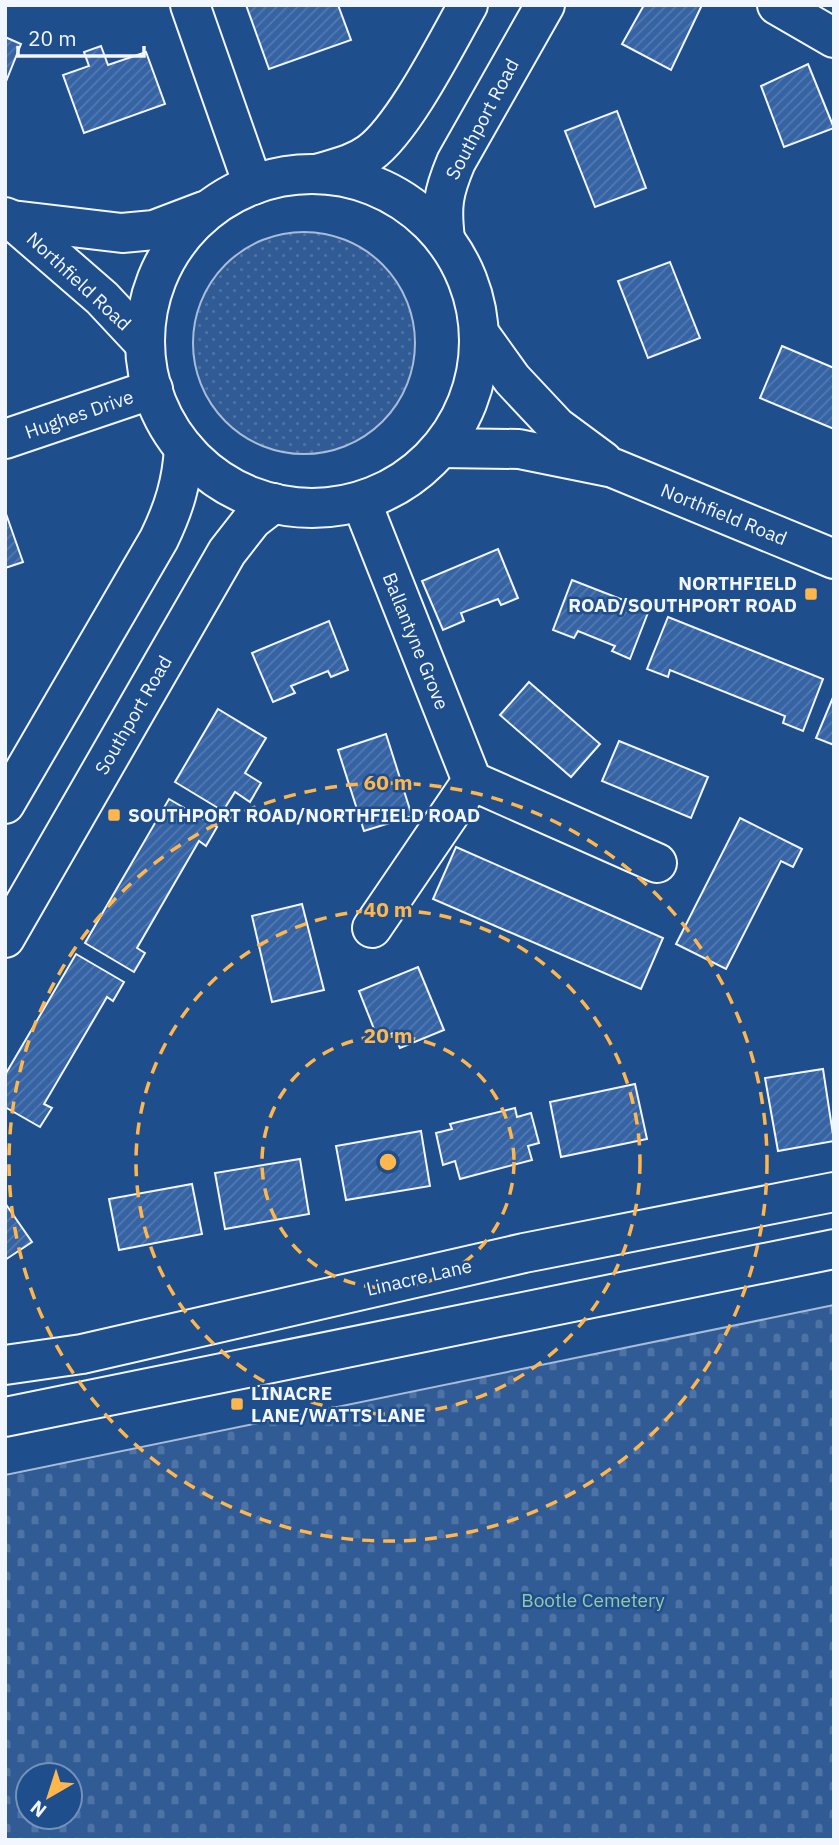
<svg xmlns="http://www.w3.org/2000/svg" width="839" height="1845" font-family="'IBM Plex Sans',sans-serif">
<defs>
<pattern id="grass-dots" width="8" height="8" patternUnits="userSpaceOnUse" patternTransform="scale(1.75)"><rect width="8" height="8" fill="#305b95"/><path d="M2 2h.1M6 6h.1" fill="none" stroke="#4e73a5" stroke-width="1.8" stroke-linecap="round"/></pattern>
<pattern id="cemetery-stones" width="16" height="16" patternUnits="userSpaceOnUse" patternTransform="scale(1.75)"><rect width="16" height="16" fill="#305b95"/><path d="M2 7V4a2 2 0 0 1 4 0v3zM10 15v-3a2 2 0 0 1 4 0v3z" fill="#4e73a5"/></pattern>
<pattern id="building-hatch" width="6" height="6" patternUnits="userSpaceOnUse" patternTransform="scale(1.75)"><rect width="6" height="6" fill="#3563a3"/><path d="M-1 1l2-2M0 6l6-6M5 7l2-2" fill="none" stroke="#537ab1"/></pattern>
</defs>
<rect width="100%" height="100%" fill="#1f4e8c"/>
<circle fill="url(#grass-dots)" stroke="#a8bbd7" stroke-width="2" cx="304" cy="343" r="111"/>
<path fill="url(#cemetery-stones)" stroke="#a8bbd7" stroke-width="2" fill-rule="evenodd" d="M 834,1305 L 834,1840 L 5,1840 L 5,1475 ZM 28,1775 L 70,1775 L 70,1817 L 28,1817 Z"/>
<g fill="url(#building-hatch)" stroke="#f2f6ff" stroke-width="2">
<path d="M 246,5 L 338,5 L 351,40 L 269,69 Z"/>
<path d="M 644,5 L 702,5 L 671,70 L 622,44 Z"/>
<path d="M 5,37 L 21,44 L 5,84 Z"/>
<path d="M 101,46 L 108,65 L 146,52 L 165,104 L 84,133 L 63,75 L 89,66 L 84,52 Z"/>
<path d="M 808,64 L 834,128 L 784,147 L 761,86 Z"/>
<path d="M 617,111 L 646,188 L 595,207 L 565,131 Z"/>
<path d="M 670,262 L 700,338 L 648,358 L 618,281 Z"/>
<path d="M 782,346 L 834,368 L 834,429 L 760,398 Z"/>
<path d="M 5,511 L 23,562 L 5,568 Z"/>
<path d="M 498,549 L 518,598 L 501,605 L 498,599 L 461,613 L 464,621 L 443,630 L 422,581 Z"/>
<path d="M 572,580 L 649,610 L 630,659 L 612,651 L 615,646 L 578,631 L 574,638 L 553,630 Z"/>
<path d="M 668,617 L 823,679 L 803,731 L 783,723 L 785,716 L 670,670 L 668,677 L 647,669 Z"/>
<path d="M 329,621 L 348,670 L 331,677 L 328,671 L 291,686 L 295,693 L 273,702 L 252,653 Z"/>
<path d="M 529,682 L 600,744 L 571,777 L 500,715 Z"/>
<path d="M 834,695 L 834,745 L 816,738 Z"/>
<path d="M 218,709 L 266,738 L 245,773 L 261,783 L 250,802 L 235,792 L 223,811 L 175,782 Z"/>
<path d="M 386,734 L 412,816 L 364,831 L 338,750 Z"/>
<path d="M 619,741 L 708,777 L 691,818 L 602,781 Z"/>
<path d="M 169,799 L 217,827 L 206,846 L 199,841 L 137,948 L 145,953 L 134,972 L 85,943 Z"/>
<path d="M 740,818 L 802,849 L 793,867 L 781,861 L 726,969 L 676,944 Z"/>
<path d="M 456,847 L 663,938 L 641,989 L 433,899 Z"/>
<path d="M 302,904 L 324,990 L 272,1002 L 252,916 Z"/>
<path d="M 76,954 L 124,982 L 113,1001 L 107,997 L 44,1104 L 52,1108 L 40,1127 L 5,1107 L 5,1075 Z"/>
<path d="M 418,967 L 444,1030 L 400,1048 L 393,1033 L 378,1039 L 359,991 Z"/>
<path d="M 823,1069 L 834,1141 L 778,1151 L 765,1078 Z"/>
<path d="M 635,1084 L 647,1139 L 561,1157 L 550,1102 Z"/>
<path d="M 515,1108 L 517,1117 L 531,1113 L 539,1143 L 528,1146 L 532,1160 L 460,1179 L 455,1161 L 443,1165 L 436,1133 L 452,1129 L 450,1124 Z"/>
<path d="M 421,1131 L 430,1186 L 346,1200 L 336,1146 Z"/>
<path d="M 300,1159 L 309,1214 L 225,1229 L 215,1173 Z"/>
<path d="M 192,1184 L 202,1234 L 119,1250 L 109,1199 Z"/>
<path d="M 5,1203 L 32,1242 L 5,1260 Z"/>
</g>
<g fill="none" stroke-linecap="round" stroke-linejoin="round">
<defs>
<g id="minor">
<path d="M 190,5 L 253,185"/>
<path d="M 777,5 L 834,38"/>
<path d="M 5,439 L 153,389"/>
<path d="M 361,501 L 472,781 L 657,863"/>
<path d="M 372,928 L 472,781"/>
<path d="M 5,1365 L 82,1354 L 524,1253 L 834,1192"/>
<path d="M 5,1417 L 834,1249"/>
</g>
<g id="major">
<path d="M 320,173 C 337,168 355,164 370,153 C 404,128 446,44 468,5"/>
<circle cx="312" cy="341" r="167"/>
<path d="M 5,217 L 12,220 L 122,233 L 154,230 L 204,211"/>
<path d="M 12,220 L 102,298 L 145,344"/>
<path d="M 445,239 C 441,206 443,193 456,162 L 545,5"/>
<path d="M 479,333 L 512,379 L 557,427 L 603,461"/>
<path d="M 441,448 L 519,449 L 613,468 L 834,559"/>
<path d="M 5,804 L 159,539 C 174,508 182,482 184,448"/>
<path d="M 5,938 L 227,552 L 252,520 L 274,503"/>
</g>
</defs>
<use href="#minor" stroke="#f2f6ff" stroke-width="42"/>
<use href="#major" stroke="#f2f6ff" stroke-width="42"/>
<use href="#minor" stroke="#1f4e8c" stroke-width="38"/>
<use href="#major" stroke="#1f4e8c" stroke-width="38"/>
</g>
<g fill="none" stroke="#ffb74d" stroke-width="3.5" stroke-dasharray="12 9">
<circle cx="388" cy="1162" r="126"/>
<circle cx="388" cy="1162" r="252"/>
<circle cx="388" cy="1162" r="379"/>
</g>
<g fill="#ffb74d" stroke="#1f4e8c" stroke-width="2.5">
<rect x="804" y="587" width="14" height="14" rx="3.5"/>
<rect x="107" y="808" width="14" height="14" rx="3.5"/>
<rect x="230" y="1397" width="14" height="14" rx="3.5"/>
</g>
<g text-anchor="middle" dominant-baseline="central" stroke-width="5" stroke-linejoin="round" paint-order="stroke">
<g font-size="19" fill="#f2f6ff" stroke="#1f4e8c">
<text transform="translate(482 119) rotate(-62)">Southport Road</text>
<text transform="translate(79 281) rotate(43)">Northfield Road</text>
<text transform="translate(79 414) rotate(-19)">Hughes Drive</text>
<text transform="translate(724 514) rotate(22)">Northfield Road</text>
<text transform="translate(416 641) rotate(68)">Ballantyne Grove</text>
<text transform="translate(133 715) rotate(-60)">Southport Road</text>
<text transform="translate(419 1277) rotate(-13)">Linacre Lane</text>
</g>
<g font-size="19" font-weight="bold" fill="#f2f6ff" stroke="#1f4e8c" text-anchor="start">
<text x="797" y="583" text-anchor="end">NORTHFIELD<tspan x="797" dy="22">ROAD/SOUTHPORT ROAD</tspan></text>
<text x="128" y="815">SOUTHPORT ROAD/NORTHFIELD ROAD</text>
<text x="251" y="1393">LINACRE<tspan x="251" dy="22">LANE/WATTS LANE</tspan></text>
</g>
<g font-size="19" fill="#97c8a6" stroke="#1f4e8c">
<text x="593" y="1600">Bootle Cemetery</text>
</g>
</g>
<circle cx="388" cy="1162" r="10" fill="#ffb74d" stroke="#1f4e8c" stroke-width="3.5"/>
<g font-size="21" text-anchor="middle" font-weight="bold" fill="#ffb74d" stroke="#1f4e8c" stroke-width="5" stroke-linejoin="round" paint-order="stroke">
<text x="388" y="790">60 m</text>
<text x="388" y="917">40 m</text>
<text x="388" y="1043">20 m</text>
</g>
<rect width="839" height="1845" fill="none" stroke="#f2f6ff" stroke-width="14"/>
<g transform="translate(49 1796) rotate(219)"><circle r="33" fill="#1f4e8c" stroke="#7391ba" stroke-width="2"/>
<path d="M0-5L12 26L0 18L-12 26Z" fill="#ffb74d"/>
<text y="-10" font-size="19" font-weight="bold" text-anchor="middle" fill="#f2f6ff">N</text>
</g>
<path d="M18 46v10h126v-10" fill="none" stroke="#f2f6ff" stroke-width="3.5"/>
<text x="28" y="46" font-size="21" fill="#f2f6ff" stroke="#1f4e8c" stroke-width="5" paint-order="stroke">20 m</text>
</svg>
